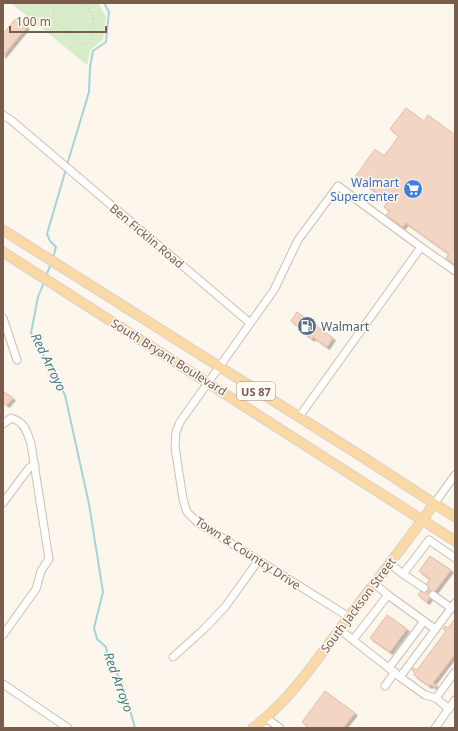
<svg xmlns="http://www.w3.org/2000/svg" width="458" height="731" font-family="'Noto Sans',sans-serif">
<defs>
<filter id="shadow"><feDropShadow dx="2.5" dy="2.5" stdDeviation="0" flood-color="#0004"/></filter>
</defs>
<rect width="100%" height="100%" fill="#fdf6ec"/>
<path fill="#d8ecc9" d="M 11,3 L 98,3 L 106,17 L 103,40 L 90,50 L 87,65 Z"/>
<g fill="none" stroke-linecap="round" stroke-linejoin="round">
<g stroke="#a5d3da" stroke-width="2">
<path d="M 67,165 L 89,92 L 90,67 L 93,51 L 106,42 L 109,12 L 104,3"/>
<path d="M 53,258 L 56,247 L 50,241 L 47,234 L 66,169"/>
<path d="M 46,276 L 51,264"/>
<path d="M 44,282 L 38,297 L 31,333 L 65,395 L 89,504 L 103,592 L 94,628 L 97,639 L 106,647 L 107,654 L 123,685 L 135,728"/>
</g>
</g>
<g fill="#f3d5c3" stroke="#e6bba3" filter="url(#shadow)">
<path d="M 16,18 L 27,27 L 3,56 L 3,34 Z"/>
<path d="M 406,108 L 424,121 L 428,115 L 455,135 L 455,265 L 446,258 L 449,254 L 406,223 L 403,227 L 386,215 L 390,211 L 384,207 L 388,201 L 355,177 L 375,149 L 384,156 L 399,136 L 390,129 Z"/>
<path d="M 297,312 L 333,338 L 327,347 L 313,337 L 312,339 L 304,333 L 305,331 L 291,321 Z"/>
<path d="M 3,391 L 13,398 L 7,405 L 3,402 Z"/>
<path d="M 430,556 L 451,570 L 427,602 L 418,595 L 430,579 L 419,571 Z"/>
<path d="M 387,615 L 407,629 L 390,652 L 370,638 Z"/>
<path d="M 455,619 L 455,654 L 433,683 L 437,686 L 435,687 L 431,685 L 429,686 L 414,675 L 415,673 L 412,670 L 413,668 L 417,670 L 446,631 L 443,629 L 445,626 L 448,628 Z"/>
<path d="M 325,691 L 355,713 L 343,728 L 310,728 L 302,722 Z"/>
</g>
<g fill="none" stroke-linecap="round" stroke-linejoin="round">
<path stroke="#dcd0c4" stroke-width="7" stroke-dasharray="7 3.5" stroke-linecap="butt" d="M 424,588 L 433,595"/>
<defs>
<g id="minor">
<path d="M 3,115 L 11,120 L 250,323"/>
<path d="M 421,247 L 455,271"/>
<path d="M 3,318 L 17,360"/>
<path d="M 299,417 L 421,247 L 338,186 L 298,240 L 274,290 L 180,422 L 176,432 L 175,447 L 183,499 L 187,512 L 197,522 L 349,617"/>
<path d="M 3,424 L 11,418 C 25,422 27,432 31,444 L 49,559 L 41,571 L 36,589 L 3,635"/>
<path d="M 3,503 L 29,468 L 35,465"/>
<path d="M 434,504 L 455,475"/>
<path d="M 390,564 L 403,574 L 429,540 L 455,558"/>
<path d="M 403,574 L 424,588"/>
<path d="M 375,584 L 388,595"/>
<path d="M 433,595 L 451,608"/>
<path d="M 339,629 L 353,640"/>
<path d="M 173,657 L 203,630 L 225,607 L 258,561"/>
<path d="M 389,668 L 424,621"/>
<path d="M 400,677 L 353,640 L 388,595 L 435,629"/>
<path d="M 3,684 L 68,728"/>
<path d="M 385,686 L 395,672"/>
<path d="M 436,698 L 425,695 L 400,677 L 455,603"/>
<path d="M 449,709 L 436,698 L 455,672"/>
<path d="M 266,718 L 280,728"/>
<path d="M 435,728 L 455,700"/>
</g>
<g id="major">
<path d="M 3,230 L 361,456 L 455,517"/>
<path d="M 3,252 L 455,541"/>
<path d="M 253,728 C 292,699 319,656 348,618 C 377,580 406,543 434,504"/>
</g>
</defs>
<use href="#minor" stroke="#d1beb0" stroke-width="9"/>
<use href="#major" stroke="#dad1cd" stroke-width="11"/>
<path stroke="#d9b8a5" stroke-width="1" stroke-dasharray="1 3" stroke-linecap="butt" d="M 56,3 L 53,14 L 53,21 L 79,42 L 87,45 L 90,44 C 93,37 95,22 92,14 C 91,11 87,7 86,3"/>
<use href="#minor" stroke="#fff" stroke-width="7"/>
<use href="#major" stroke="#fbd9a5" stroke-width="9"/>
</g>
<defs>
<symbol id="supermarket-disc" viewBox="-11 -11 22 22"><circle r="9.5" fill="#3f7fe0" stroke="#fffaf3"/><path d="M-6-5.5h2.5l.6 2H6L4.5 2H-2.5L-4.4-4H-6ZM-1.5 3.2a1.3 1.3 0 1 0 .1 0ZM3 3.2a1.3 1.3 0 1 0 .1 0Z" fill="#fff"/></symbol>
<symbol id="fuel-disc" viewBox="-11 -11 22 22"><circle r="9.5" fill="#5c6f8a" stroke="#fffaf3"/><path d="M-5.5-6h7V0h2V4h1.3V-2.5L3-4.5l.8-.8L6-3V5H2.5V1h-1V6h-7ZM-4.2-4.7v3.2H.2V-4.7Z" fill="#fff"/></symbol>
</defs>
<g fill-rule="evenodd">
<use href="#supermarket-disc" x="402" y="178" width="22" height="22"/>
<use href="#fuel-disc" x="296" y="315" width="22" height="22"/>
</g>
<g text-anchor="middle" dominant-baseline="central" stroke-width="3" stroke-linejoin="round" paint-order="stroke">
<rect fill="#fffaf3" stroke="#a28b7f" stroke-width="1" x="237" y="382" width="38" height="18" rx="3"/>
<g font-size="11" font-weight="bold" fill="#7a5c4d">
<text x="256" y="391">US 87</text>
</g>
<g font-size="12" fill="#366cbe" stroke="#fffaf3" text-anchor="end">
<text x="399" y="182">Walmart<tspan x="399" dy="14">Supercenter</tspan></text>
</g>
<g font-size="12" fill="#7a5c4d" stroke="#fffaf3">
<text transform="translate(147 236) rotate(40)">Ben Ficklin Road</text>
<text transform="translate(169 357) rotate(32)">South Bryant Boulevard</text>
<text transform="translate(248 553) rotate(33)">Town &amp; Country Drive</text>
<text transform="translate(358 605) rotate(-53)">South Jackson Street</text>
</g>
<g font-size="12" fill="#4e5e75" stroke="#fffaf3" text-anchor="start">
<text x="321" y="326">Walmart</text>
</g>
<g font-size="13" font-style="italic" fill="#437c86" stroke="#fffaf3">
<text transform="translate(49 362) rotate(64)">Red Arroyo</text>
<text transform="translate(119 682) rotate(70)">Red Arroyo</text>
</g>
</g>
<rect width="458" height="731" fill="none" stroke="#7a5c4d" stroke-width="8"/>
<path d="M10 26v6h96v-6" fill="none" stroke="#7a5c4d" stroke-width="2"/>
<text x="16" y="26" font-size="12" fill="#7a5c4d" stroke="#fffaf3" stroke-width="3" paint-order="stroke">100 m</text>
</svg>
